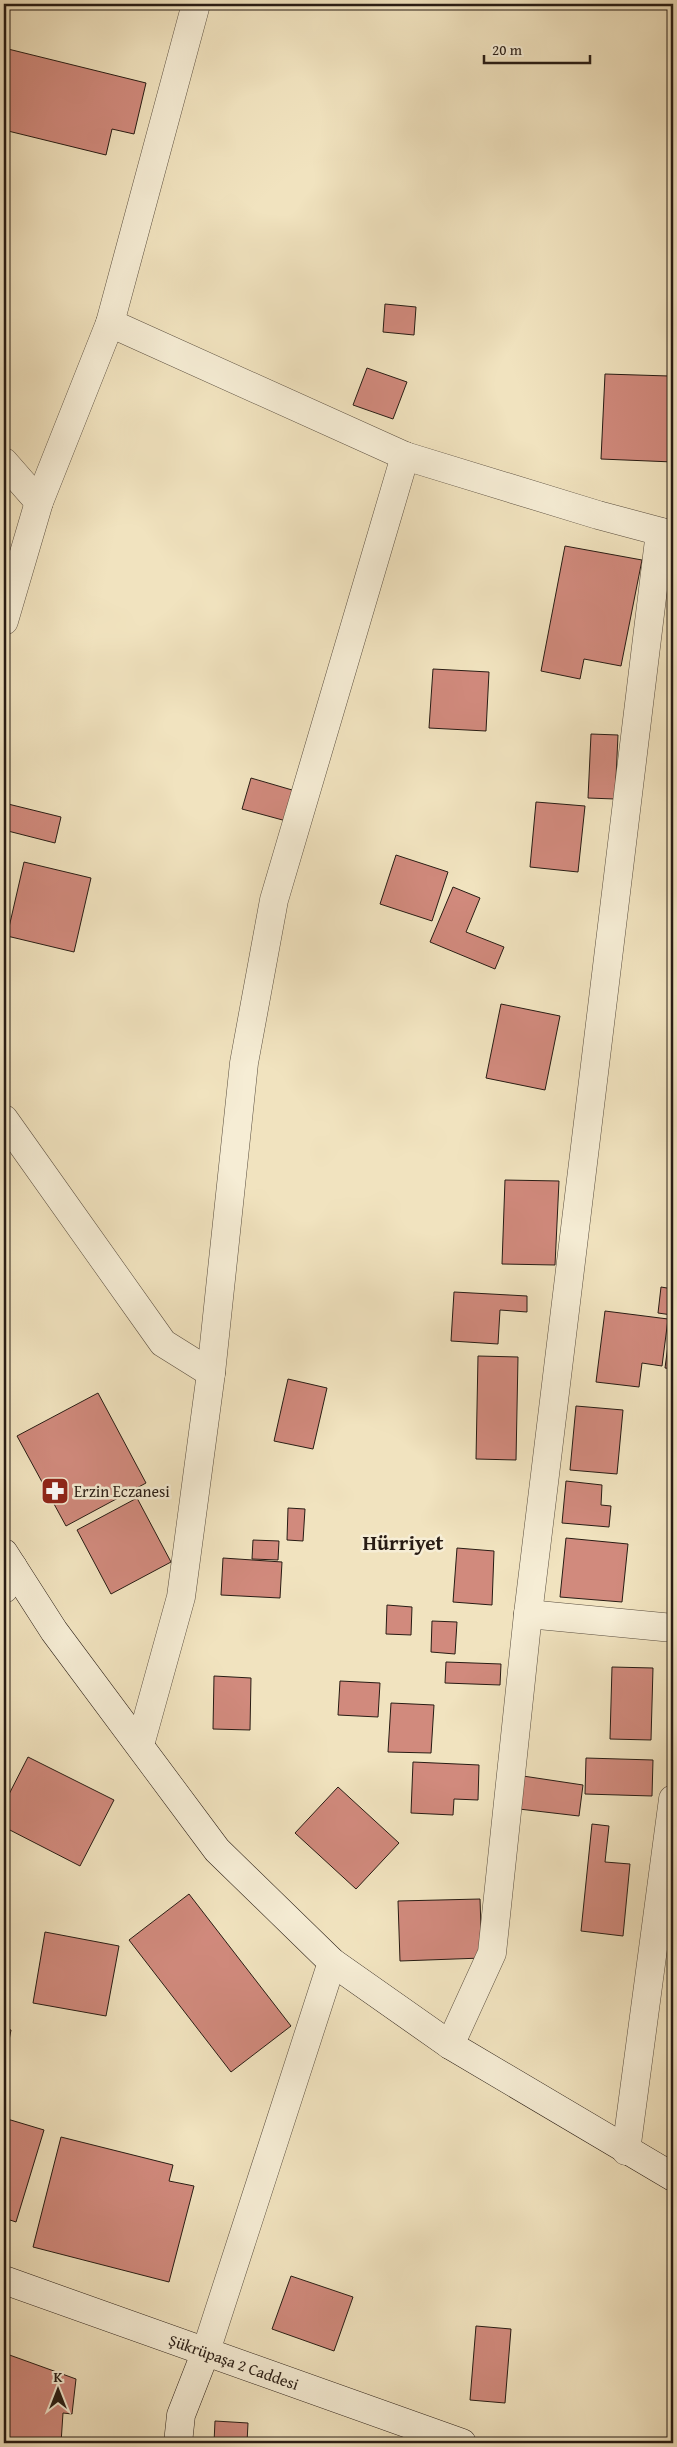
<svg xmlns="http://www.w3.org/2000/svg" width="677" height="2447" font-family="'Gentium Book Plus',serif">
<rect width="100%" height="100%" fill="#f1e3bf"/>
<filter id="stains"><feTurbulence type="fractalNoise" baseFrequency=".004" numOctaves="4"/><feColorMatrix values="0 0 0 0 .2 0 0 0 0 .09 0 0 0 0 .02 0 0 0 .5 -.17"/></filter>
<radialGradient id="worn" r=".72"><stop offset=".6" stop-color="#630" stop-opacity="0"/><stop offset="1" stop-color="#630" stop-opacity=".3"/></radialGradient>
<g fill="#d18a7d" stroke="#281c14">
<path d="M 4,48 L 146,83 L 134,134 L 112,129 L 106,155 L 4,130 Z"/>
<path d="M 385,304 L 416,307 L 414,335 L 383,332 Z"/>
<path d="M 367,368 L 407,382 L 393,419 L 353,405 Z"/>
<path d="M 605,374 L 669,376 L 668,409 L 673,409 L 673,462 L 601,459 Z"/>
<path d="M 565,546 L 642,560 L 621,666 L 584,659 L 580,679 L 541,671 Z"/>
<path d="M 433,669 L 489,672 L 486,731 L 429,728 Z"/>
<path d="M 591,734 L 618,735 L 615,799 L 588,798 Z"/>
<path d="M 251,778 L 299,792 L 290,822 L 242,809 Z"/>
<path d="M 536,802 L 585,806 L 578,872 L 530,867 Z"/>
<path d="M 4,803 L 61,817 L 55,843 L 4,830 Z"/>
<path d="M 396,855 L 448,872 L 432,921 L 380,904 Z"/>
<path d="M 24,862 L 91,878 L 74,952 L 7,936 Z"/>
<path d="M 453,887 L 480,898 L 466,932 L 504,947 L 495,969 L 430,942 Z"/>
<path d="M 501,1004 L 560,1016 L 545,1090 L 486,1078 Z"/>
<path d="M 673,1134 L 673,1174 L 672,1174 Z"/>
<path d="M 505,1180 L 559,1181 L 555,1265 L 502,1264 Z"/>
<path d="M 661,1287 L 673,1289 L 673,1369 L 665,1368 L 672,1315 L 658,1313 Z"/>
<path d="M 454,1292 L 527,1296 L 527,1312 L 500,1310 L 498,1344 L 451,1341 Z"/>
<path d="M 605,1311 L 668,1319 L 662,1366 L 642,1363 L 639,1387 L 596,1382 Z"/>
<path d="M 478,1356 L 518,1357 L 516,1460 L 476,1459 Z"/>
<path d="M 288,1379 L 327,1388 L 313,1449 L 274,1441 Z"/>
<path d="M 98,1393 L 146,1483 L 66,1526 L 17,1436 Z"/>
<path d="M 576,1406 L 623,1410 L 617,1474 L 570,1470 Z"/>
<path d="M 566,1481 L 602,1485 L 601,1505 L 611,1506 L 609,1527 L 562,1523 Z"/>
<path d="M 137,1498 L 171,1562 L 111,1594 L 77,1530 Z"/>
<path d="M 288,1508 L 305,1509 L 303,1541 L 287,1540 Z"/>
<path d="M 566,1538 L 628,1544 L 622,1602 L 560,1597 Z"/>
<path d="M 253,1540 L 279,1541 L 278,1560 L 252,1559 Z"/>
<path d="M 457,1548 L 494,1551 L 492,1605 L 453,1602 Z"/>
<path d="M 223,1558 L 282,1562 L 280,1598 L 221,1595 Z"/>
<path d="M 387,1605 L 412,1607 L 411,1635 L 386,1634 Z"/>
<path d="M 432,1621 L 457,1622 L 455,1654 L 431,1652 Z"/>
<path d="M 446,1662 L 501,1664 L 500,1685 L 445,1683 Z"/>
<path d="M 612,1667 L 653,1668 L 651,1740 L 610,1739 Z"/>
<path d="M 214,1676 L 251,1678 L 250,1730 L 213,1729 Z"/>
<path d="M 340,1681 L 380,1683 L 378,1717 L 338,1715 Z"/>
<path d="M 391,1703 L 434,1705 L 431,1753 L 388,1752 Z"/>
<path d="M 28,1757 L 114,1800 L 80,1866 L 4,1827 L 4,1804 Z"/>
<path d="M 586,1758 L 653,1760 L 652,1796 L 585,1794 Z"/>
<path d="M 413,1762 L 479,1765 L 478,1800 L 454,1799 L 453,1815 L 411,1813 Z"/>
<path d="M 523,1776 L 583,1785 L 579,1816 L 519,1809 Z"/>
<path d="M 338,1787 L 399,1843 L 356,1889 L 295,1833 Z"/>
<path d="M 592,1824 L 609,1826 L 605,1862 L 630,1864 L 623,1936 L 581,1931 Z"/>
<path d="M 189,1894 L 291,2026 L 231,2072 L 129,1940 Z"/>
<path d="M 480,1899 L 482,1958 L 400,1961 L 398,1901 Z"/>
<path d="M 45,1932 L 119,1946 L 106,2016 L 33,2003 Z"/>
<path d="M 4,2028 L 11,2030 L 4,2067 Z"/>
<path d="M 4,2118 L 44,2130 L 16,2222 L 4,2218 Z"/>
<path d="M 61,2137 L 173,2165 L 169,2181 L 194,2186 L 169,2282 L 33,2247 Z"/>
<path d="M 291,2276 L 353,2297 L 334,2351 L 272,2329 Z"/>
<path d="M 476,2326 L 511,2329 L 505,2403 L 470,2400 Z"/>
<path d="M 4,2353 L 76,2379 L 72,2414 L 63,2413 L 61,2443 L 4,2443 Z"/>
<path d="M 215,2421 L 248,2423 L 247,2443 L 214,2443 Z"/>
</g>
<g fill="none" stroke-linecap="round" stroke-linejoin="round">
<defs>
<g id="street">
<path d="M 110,323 L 405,456 L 598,515 L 673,535"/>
<path d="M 4,462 L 39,502"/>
<path d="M 4,621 L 39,502 L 110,323 L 196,4"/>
<path d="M 4,1119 L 163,1343 L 211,1373"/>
<path d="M 4,1589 L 13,1567"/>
<path d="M 528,1614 L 673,1628"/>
<path d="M 140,1745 L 181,1597 L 211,1373 L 244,1063 L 274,900 L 405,456"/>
<path d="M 450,2045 L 492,1953 L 528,1614 L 660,532"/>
<path d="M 626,2151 L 673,1799"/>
<path d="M 206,2351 L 332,1962"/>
</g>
<g id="secondary">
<path d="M 4,1553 L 54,1631 L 217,1850 L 332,1962 L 450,2045 L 673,2177"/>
<path id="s1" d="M 4,2280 L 462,2443"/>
<path d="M 178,2443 L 181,2415 L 206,2351"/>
</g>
</defs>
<use href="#street" stroke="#5a4e3f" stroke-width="29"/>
<use href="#secondary" stroke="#281c14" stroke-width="29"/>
<use href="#street" stroke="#f6edd5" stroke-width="28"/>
<use href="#secondary" stroke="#f6edd5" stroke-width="28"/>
</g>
<defs>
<symbol id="pharmacy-square" viewBox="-11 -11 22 22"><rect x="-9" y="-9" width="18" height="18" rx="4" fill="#8f2418" stroke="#f6edd5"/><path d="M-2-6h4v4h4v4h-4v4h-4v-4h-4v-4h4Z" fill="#fff"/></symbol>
</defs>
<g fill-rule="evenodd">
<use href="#pharmacy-square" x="39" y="1475" width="32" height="32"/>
</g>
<g text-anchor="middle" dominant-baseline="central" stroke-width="5" stroke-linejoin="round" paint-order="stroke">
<g font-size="16" fill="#281c14" stroke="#f6edd5" text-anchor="start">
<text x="74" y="1491">Erzin Eczanesi</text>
</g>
<g font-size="16" fill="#281c14" stroke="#f6edd5">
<text stroke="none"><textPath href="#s1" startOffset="244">Şükrüpaşa 2 Caddesi</textPath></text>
</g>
<g font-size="21" font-weight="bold" fill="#281c14" stroke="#f6edd5">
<text x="403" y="1542">Hürriyet</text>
</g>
</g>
<rect width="677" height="2447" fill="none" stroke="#f1e3bf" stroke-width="20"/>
<rect x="5" y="5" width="667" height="2437" fill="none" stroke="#281c14" stroke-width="2.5"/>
<rect x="10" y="10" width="657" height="2427" fill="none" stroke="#281c14"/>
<g transform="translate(58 2390)" stroke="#f6edd5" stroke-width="4" paint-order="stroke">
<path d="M0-4L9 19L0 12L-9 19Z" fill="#281c14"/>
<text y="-8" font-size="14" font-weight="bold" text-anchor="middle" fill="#281c14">K</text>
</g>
<path d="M484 55v8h106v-8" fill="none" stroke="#281c14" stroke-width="2.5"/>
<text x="492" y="55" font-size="15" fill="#281c14" stroke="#f6edd5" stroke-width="4" paint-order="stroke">20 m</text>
<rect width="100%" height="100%" filter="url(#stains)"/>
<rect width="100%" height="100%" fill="url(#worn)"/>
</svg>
